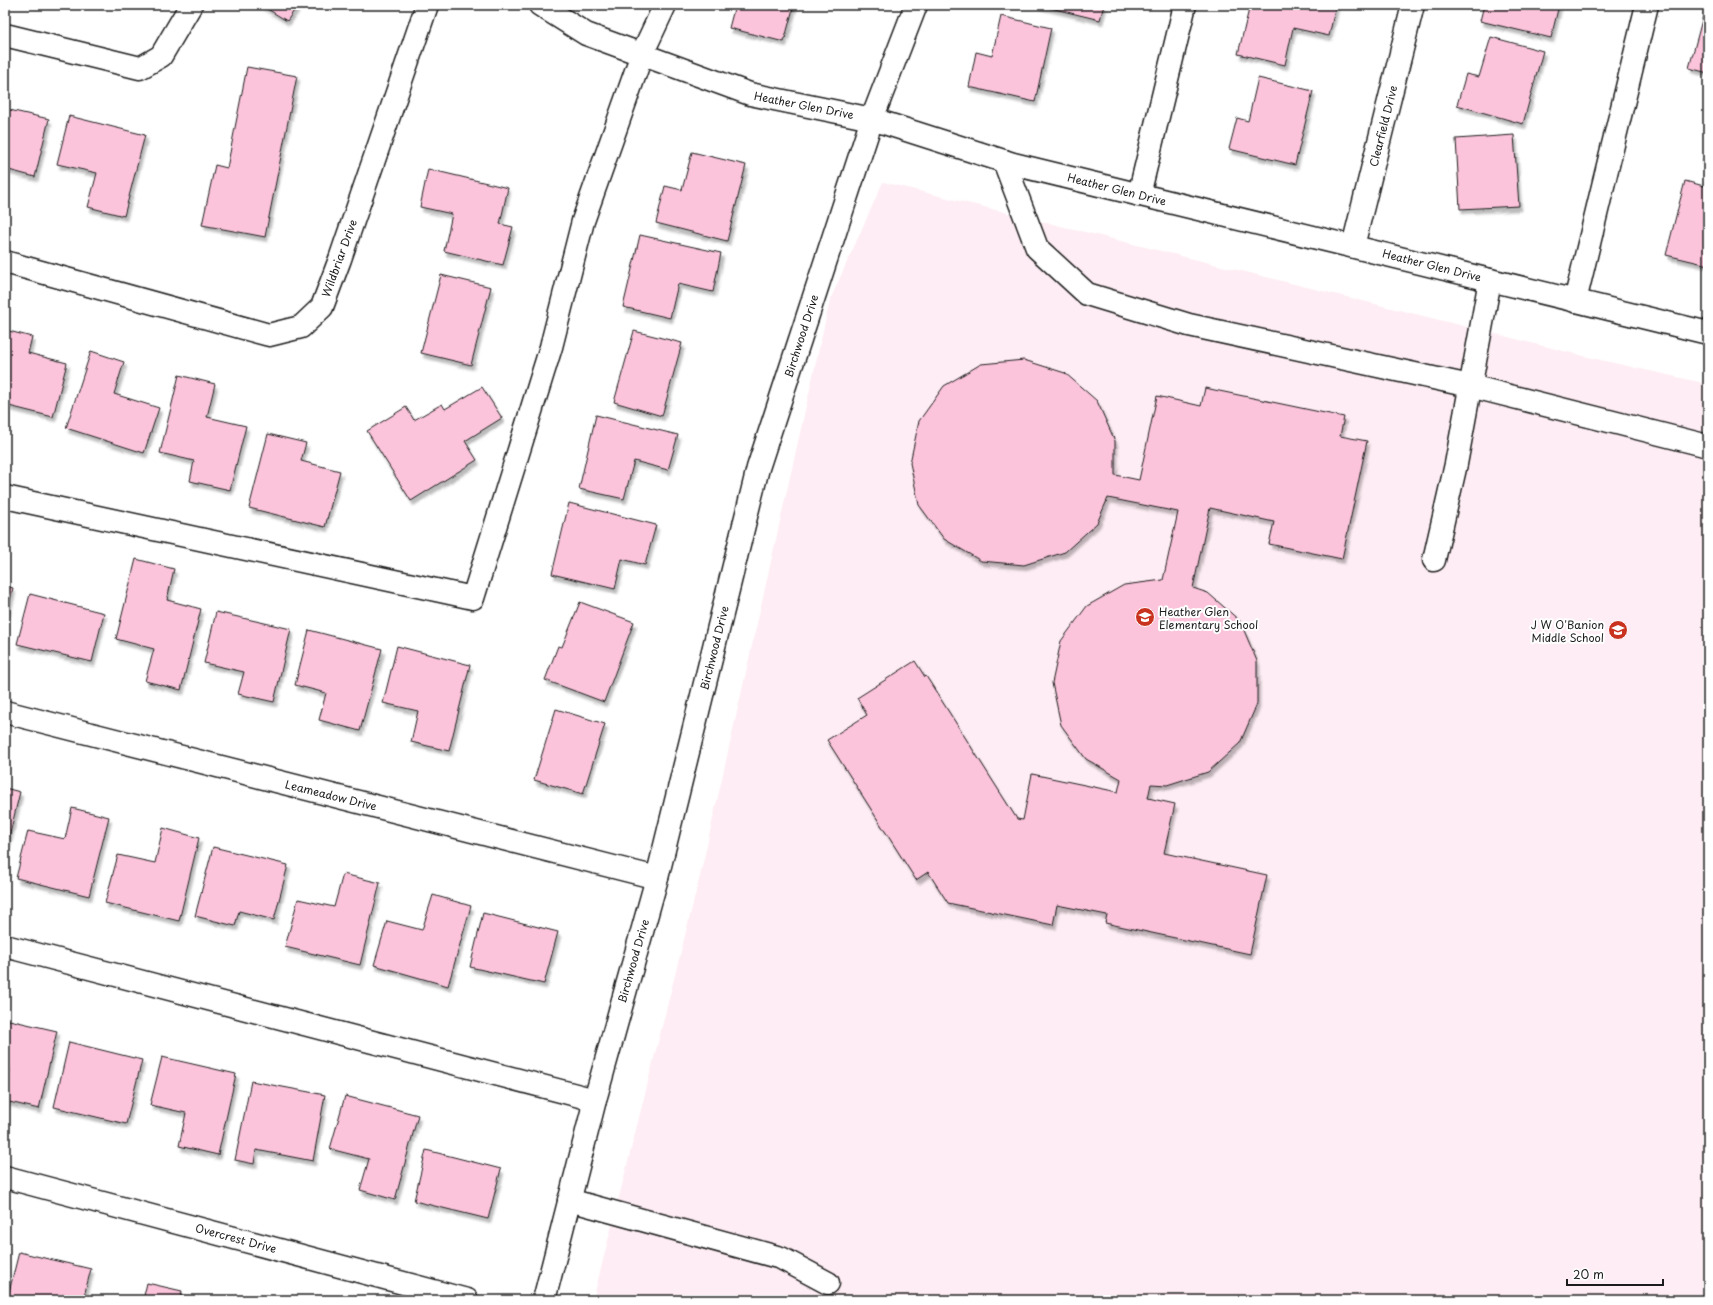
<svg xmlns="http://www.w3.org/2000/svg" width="1713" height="1305" font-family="'Playpen Sans',sans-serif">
<defs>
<filter id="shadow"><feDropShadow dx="2.5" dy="4.5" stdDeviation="1" flood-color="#0004"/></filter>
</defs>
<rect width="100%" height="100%" fill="#fff"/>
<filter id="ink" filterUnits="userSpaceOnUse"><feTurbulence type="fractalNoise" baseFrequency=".025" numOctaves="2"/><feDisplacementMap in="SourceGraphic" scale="8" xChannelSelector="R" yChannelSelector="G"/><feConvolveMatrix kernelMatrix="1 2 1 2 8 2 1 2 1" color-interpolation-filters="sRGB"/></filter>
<g filter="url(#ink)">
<path fill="#feedf4" d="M 883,182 L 1596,359 L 1708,384 L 1708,1300 L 593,1300 L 700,876 L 830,300 Z"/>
<g fill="#fcc4db" stroke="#1c1c1c" filter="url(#shadow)">
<path d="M 261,5 L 298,5 L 287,21 Z"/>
<path d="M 735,5 L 794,5 L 784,42 L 729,28 Z"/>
<path d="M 1038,5 L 1104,5 L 1100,20 Z"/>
<path d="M 1250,5 L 1336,5 L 1329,36 L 1293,28 L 1285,65 L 1238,54 Z"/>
<path d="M 1484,5 L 1559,5 L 1551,38 L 1480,21 Z"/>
<path d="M 1706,5 L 1708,5 L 1708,73 L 1689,68 Z"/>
<path d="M 1001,16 L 1051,28 L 1035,102 L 969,87 L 976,52 L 992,56 Z"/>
<path d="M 1491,37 L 1543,51 L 1523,124 L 1457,105 L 1466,74 L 1479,77 Z"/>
<path d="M 247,67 L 297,76 L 265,237 L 202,225 L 215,165 L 227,168 Z"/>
<path d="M 1258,78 L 1313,91 L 1295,165 L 1229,149 L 1237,118 L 1248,121 Z"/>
<path d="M 5,109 L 49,119 L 35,177 L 5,169 Z"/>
<path d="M 69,116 L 145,135 L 124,216 L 88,207 L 97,173 L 57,164 Z"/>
<path d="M 1514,135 L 1519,206 L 1460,209 L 1456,139 Z"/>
<path d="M 1708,136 L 1708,166 L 1702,165 Z"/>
<path d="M 692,152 L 746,165 L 727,241 L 656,223 L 665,186 L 682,190 Z"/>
<path d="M 428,169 L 508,188 L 500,224 L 513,227 L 503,265 L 444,251 L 452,214 L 420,207 Z"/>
<path d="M 1685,181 L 1708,187 L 1708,265 L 1666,255 Z"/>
<path d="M 640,235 L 721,253 L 713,292 L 678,284 L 670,318 L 623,307 Z"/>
<path d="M 441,275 L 491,287 L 471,365 L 421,353 Z"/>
<path d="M 5,330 L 32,337 L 28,353 L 67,363 L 53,417 L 5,405 Z"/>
<path d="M 634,331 L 682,343 L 662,416 L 614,402 Z"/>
<path d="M 91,351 L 124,362 L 114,394 L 159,408 L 144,453 L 66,428 Z"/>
<path d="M 1024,360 L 1065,373 L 1097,401 L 1115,441 L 1115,475 L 1139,480 L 1157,396 L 1201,406 L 1205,388 L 1344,417 L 1340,436 L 1367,441 L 1342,559 L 1269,544 L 1274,522 L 1210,508 L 1193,588 L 1208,593 L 1240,621 L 1257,661 L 1257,704 L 1240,743 L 1208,772 L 1167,785 L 1151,784 L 1148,798 L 1175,804 L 1164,853 L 1267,875 L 1250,954 L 1105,923 L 1107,915 L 1057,905 L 1053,925 L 948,903 L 928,872 L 916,880 L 827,740 L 867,715 L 857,698 L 915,661 L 925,677 L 926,676 L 1017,819 L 1023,820 L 1032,774 L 1118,792 L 1121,779 L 1086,759 L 1061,725 L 1052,683 L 1061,641 L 1087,606 L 1124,585 L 1163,580 L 1178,512 L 1108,498 L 1097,523 L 1065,552 L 1024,565 L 981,561 L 944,539 L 919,505 L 910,463 L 919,421 L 944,386 L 981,364 Z"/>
<path d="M 179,375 L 215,384 L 207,417 L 246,426 L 230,490 L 190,481 L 194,461 L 160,453 Z"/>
<path d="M 482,387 L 502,418 L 465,441 L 477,460 L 411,501 L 367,431 L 406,407 L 414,420 L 442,404 L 445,409 Z"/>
<path d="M 596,415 L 678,435 L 668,470 L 634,461 L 624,499 L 579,489 Z"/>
<path d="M 268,434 L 306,443 L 301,461 L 340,471 L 325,527 L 249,508 Z"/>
<path d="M 569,503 L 656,525 L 645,565 L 622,559 L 615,589 L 552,574 Z"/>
<path d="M 136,559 L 174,569 L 167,600 L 201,609 L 181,690 L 145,681 L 154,649 L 116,639 Z"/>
<path d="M 5,586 L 13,588 L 5,621 Z"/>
<path d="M 30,594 L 104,613 L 92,662 L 17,644 Z"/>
<path d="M 580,602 L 634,622 L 604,702 L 545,680 L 558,646 L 562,647 Z"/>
<path d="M 216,612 L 291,629 L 274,702 L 238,694 L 244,672 L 204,663 Z"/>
<path d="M 309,630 L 382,649 L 360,731 L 319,720 L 326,693 L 295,685 Z"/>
<path d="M 397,646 L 470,665 L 449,751 L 411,742 L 418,711 L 383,703 Z"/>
<path d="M 556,709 L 605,724 L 583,794 L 534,780 Z"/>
<path d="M 5,788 L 20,792 L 5,854 Z"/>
<path d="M 72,808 L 109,817 L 89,896 L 16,878 L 28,831 L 65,839 Z"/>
<path d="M 163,828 L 199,838 L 179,921 L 105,903 L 118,855 L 155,863 Z"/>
<path d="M 213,847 L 288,865 L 274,920 L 239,911 L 235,926 L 195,916 Z"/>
<path d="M 343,874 L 380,883 L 360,965 L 285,947 L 298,899 L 334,907 Z"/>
<path d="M 433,895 L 471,906 L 448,986 L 374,965 L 387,921 L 422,930 Z"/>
<path d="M 483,913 L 558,932 L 544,984 L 470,967 Z"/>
<path d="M 5,1019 L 57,1031 L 39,1109 L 5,1101 L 10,1070 L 5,1069 Z"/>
<path d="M 69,1042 L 142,1060 L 126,1124 L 54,1107 Z"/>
<path d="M 162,1057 L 236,1074 L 218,1155 L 179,1146 L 186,1113 L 150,1105 Z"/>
<path d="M 251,1081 L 325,1095 L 313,1161 L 256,1150 L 254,1164 L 235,1160 Z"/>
<path d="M 345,1096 L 418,1115 L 395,1200 L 360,1190 L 369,1159 L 330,1149 Z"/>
<path d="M 426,1150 L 501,1169 L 488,1219 L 414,1201 Z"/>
<path d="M 19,1252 L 91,1269 L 83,1300 L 7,1300 Z"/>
<path d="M 147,1283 L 182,1291 L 180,1300 L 143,1300 Z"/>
</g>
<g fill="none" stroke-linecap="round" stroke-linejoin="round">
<defs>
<g id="minor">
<path d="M 540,5 L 586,34 L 750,94 L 872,119 L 1013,164 L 1708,333"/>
<path d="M 5,35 L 140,68 L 161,56 L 191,5"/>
<path d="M 1004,161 L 1037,248 L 1087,294 L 1189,325 L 1470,386 L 1708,446"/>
<path d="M 1139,195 L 1185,5"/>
<path d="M 1353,246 L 1413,5"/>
<path d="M 5,262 L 269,335 L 301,327 L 322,307 L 340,259 L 427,5"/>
<path d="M 1575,301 L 1647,5"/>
<path d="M 5,497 L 473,598 L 551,347 L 583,221 L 642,54 L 665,5"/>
<path d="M 1434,560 L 1456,464 L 1490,280"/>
<path d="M 5,712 L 657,878"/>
<path d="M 5,946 L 595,1100"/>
<path d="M 5,1177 L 467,1300"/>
<path d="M 569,1200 L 781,1258 L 828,1283"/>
<path d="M 544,1300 L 595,1100 L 657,878 L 758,468 L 872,119 L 916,5"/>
</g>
</defs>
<use href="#minor" stroke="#1c1c1c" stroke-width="25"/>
<use href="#minor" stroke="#fff" stroke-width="22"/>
</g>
</g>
<defs>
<symbol id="school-disc" viewBox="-11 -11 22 22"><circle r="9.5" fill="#c8321e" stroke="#fff"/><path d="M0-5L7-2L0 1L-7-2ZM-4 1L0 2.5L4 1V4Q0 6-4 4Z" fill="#fff"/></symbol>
</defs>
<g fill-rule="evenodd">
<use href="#school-disc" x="1134" y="606" width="22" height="22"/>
<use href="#school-disc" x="1607" y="619" width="22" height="22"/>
</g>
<g text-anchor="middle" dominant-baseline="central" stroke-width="4" stroke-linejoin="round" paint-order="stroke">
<g font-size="11" fill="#1c1c1c" stroke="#fff">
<text transform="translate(804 105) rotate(11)">Heather Glen Drive</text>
<text transform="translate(1383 126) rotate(-76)">Clearfield Drive</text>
<text transform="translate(1117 189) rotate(14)">Heather Glen Drive</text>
<text transform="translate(339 258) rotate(-70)">Wildbriar Drive</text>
<text transform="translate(1432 265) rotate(14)">Heather Glen Drive</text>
<text transform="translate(801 336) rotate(-72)">Birchwood Drive</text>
<text transform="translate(714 648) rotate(-76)">Birchwood Drive</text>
<text transform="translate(331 795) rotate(14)">Leameadow Drive</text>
<text transform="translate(633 961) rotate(-74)">Birchwood Drive</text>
<text transform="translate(236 1238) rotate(15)">Overcrest Drive</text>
</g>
<g font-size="11" fill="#1c1c1c" stroke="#fff" text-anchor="start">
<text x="1159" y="611">Heather Glen<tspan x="1159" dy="13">Elementary School</tspan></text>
<text x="1604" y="624" text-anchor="end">J W O'Banion<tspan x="1604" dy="13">Middle School</tspan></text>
</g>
</g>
<rect width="1713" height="1305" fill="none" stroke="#fff" stroke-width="20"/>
<rect x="10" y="10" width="1693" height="1285" fill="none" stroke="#1c1c1c" stroke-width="1.5" filter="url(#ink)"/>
<path d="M1567 1279v6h96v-6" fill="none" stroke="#1c1c1c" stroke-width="2"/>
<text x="1573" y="1279" font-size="12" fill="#1c1c1c" stroke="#ffffff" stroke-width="3" paint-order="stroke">20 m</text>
</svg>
